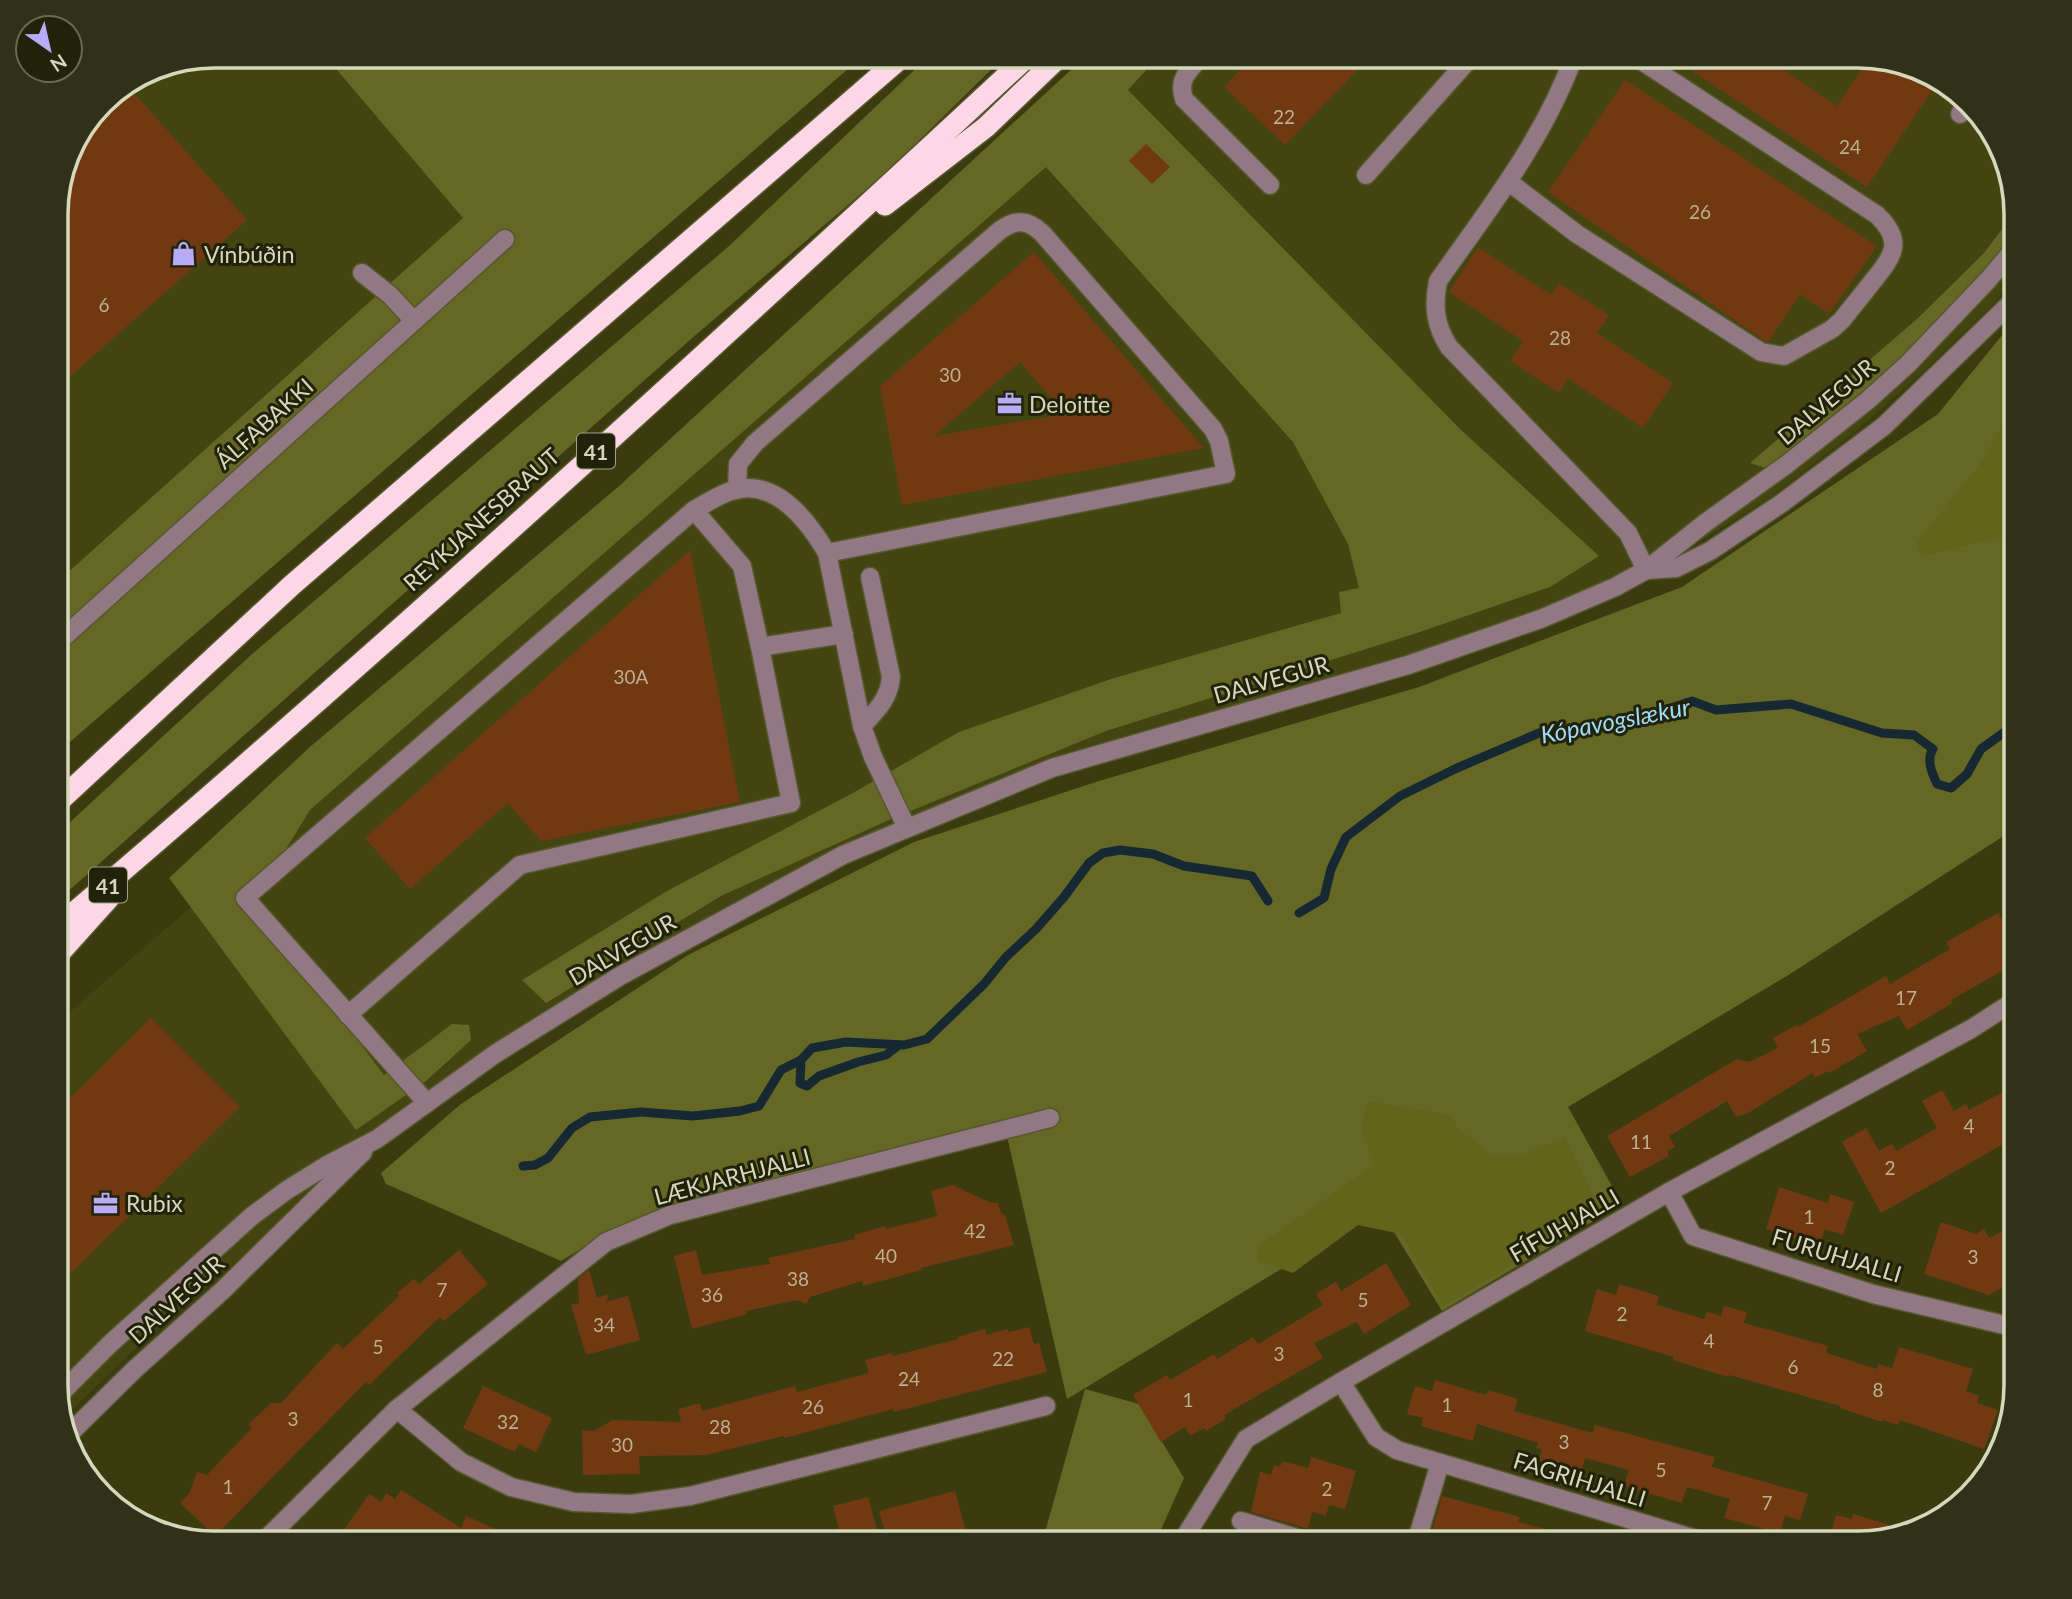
<svg xmlns="http://www.w3.org/2000/svg" width="2072" height="1599" font-family="Lato,sans-serif">
<rect width="100%" height="100%" fill="#3a3c10"/>
<g fill="#434511">
<path d="M 215,56 L 325,56 L 464,218 L 56,583 L 56,204 L 72,145 L 110,96 L 154,68 Z"/>
<path d="M 1155,56 L 1858,56 L 1954,89 L 1999,144 L 2016,214 L 2016,276 L 1993,304 L 1926,369 L 1851,435 L 1764,502 L 1621,588 L 1059,771 L 847,858 L 622,981 L 499,1058 L 312,1198 L 162,1323 L 63,1418 L 56,1394 L 56,1024 L 1046,167 Z"/>
</g>
<g fill="#656725">
<path d="M 325,56 L 863,56 L 56,754 L 56,583 L 463,218 Z"/>
<path d="M 929,56 L 1005,56 L 889,170 L 691,339 L 56,902 L 56,835 L 251,655 L 729,246 Z"/>
<path d="M 1086,56 L 1159,56 L 1128,90 L 1460,429 L 1599,556 L 1550,587 L 1417,633 L 1106,731 L 891,819 L 721,896 L 546,1003 L 522,980 L 667,891 L 851,794 L 959,732 L 1111,679 L 1341,613 L 1339,592 L 1359,588 L 1348,544 L 1293,442 L 1046,167 L 310,810 L 256,898 L 287,946 L 384,1075 L 452,1024 L 469,1025 L 471,1040 L 426,1081 L 356,1130 L 169,878 L 311,746 L 618,487 Z"/>
<path d="M 2015,212 L 2016,239 L 1903,361 L 1768,469 L 1750,463 L 1917,319 L 1984,253 Z"/>
<path d="M 2016,318 L 2016,828 L 1790,974 L 1568,1107 L 1622,1204 L 1442,1311 L 1380,1209 L 1067,1399 L 1004,1123 L 657,1209 L 607,1233 L 561,1261 L 386,1184 L 381,1173 L 461,1104 L 688,955 L 914,842 L 1099,781 L 1419,687 L 1682,587 L 1938,414 Z"/>
<path d="M 1085,1389 L 1139,1404 L 1184,1478 L 1155,1543 L 1042,1543 Z"/>
</g>
<g fill="#62641b">
<path d="M 2016,398 L 2016,534 L 1922,556 L 1917,542 L 1984,459 Z"/>
<path d="M 1368,1101 L 1450,1115 L 1457,1127 L 1490,1155 L 1518,1156 L 1565,1138 L 1601,1211 L 1443,1306 L 1401,1234 L 1358,1225 L 1293,1273 L 1258,1261 L 1258,1246 L 1375,1164 L 1360,1129 Z"/>
</g>
<g fill="none" stroke-linecap="round" stroke-linejoin="round">
<g stroke="#162933" stroke-width="9">
<path d="M 1299,913 L 1324,898 L 1331,869 L 1346,837 L 1400,796 L 1457,768 L 1539,733 L 1629,722 L 1692,701 L 1716,710 L 1791,704 L 1882,733 L 1914,735 L 1933,749 C 1926,760 1932,773 1937,784 L 1951,788 L 1967,774 L 1981,749 L 2016,724"/>
<path d="M 801,1060 L 800,1083 L 807,1086 L 819,1076 L 858,1062 L 886,1055 L 899,1045"/>
<path d="M 523,1166 L 535,1165 L 548,1158 L 572,1128 L 590,1117 L 641,1112 L 693,1116 L 740,1111 L 759,1106 L 781,1070 L 801,1060 L 812,1048 L 846,1042 L 904,1045 L 927,1039 L 984,984 L 1006,957 L 1036,929 L 1064,897 L 1089,863 L 1103,853 L 1120,850 L 1153,854 L 1184,866 L 1252,876 L 1268,901"/>
</g>
</g>
<g fill="#713912" fill-rule="evenodd">
<path d="M 1253,56 L 1371,56 L 1285,145 L 1224,87 Z"/>
<path d="M 1670,56 L 1763,56 L 1837,106 L 1868,60 L 1937,83 L 1867,187 Z"/>
<path d="M 1625,80 L 1877,246 L 1829,314 L 1800,294 L 1768,342 L 1765,341 L 1548,192 Z"/>
<path d="M 127,85 L 247,220 L 56,389 L 56,204 L 72,145 L 110,96 Z"/>
<path d="M 1146,144 L 1170,167 L 1152,184 L 1129,161 Z"/>
<path d="M 1478,247 L 1551,295 L 1559,283 L 1609,315 L 1597,333 L 1673,383 L 1643,428 L 1568,379 L 1559,393 L 1510,361 L 1523,341 L 1449,292 Z"/>
<path d="M 1034,252 L 1204,448 L 902,505 L 880,386 ZM 1020,362 L 1065,414 L 934,436 Z"/>
<path d="M 690,550 L 740,802 L 541,841 L 508,803 L 410,889 L 365,838 Z"/>
<path d="M 2016,911 L 2016,963 L 1951,1000 L 1953,1003 L 1907,1030 L 1899,1016 L 1857,1034 L 1867,1051 L 1829,1073 L 1828,1071 L 1815,1078 L 1813,1073 L 1748,1113 L 1736,1117 L 1727,1101 L 1669,1136 L 1675,1147 L 1667,1151 L 1669,1156 L 1630,1177 L 1607,1136 L 1737,1059 L 1749,1062 L 1778,1048 L 1773,1038 L 1797,1025 L 1798,1027 L 1886,976 L 1890,984 L 1950,949 L 1946,942 L 1998,913 L 2002,919 Z"/>
<path d="M 151,1018 L 240,1107 L 56,1288 L 56,1112 Z"/>
<path d="M 2016,1085 L 2016,1137 L 1881,1213 L 1842,1142 L 1866,1128 L 1879,1151 L 1892,1144 L 1896,1151 L 1937,1128 L 1922,1101 L 1942,1090 L 1954,1111 L 1966,1104 L 1969,1110 Z"/>
<path d="M 953,1185 L 991,1203 L 998,1203 L 1001,1213 L 1005,1215 L 1014,1245 L 921,1268 L 922,1270 L 863,1286 L 862,1281 L 810,1297 L 806,1304 L 798,1300 L 746,1311 L 747,1314 L 692,1329 L 674,1256 L 696,1250 L 702,1275 L 770,1264 L 768,1258 L 855,1239 L 854,1235 L 885,1226 L 886,1229 L 937,1216 L 931,1191 Z"/>
<path d="M 1779,1187 L 1828,1203 L 1830,1194 L 1854,1202 L 1843,1235 L 1825,1229 L 1819,1246 L 1766,1229 Z"/>
<path d="M 1941,1222 L 1976,1234 L 1984,1229 L 1989,1238 L 2016,1224 L 2016,1280 L 1989,1295 L 1924,1274 Z"/>
<path d="M 459,1250 L 488,1284 L 444,1321 L 440,1317 L 369,1385 L 366,1382 L 215,1536 L 180,1503 L 189,1494 L 197,1472 L 207,1475 L 252,1428 L 248,1425 L 271,1403 L 281,1403 L 337,1343 L 343,1349 L 399,1296 L 397,1293 L 414,1279 L 419,1284 Z"/>
<path d="M 1386,1263 L 1411,1305 L 1364,1334 L 1357,1322 L 1314,1343 L 1323,1358 L 1224,1415 L 1226,1419 L 1206,1431 L 1204,1428 L 1190,1436 L 1185,1427 L 1161,1442 L 1133,1395 L 1167,1375 L 1170,1380 L 1214,1354 L 1217,1359 L 1253,1337 L 1258,1344 L 1323,1305 L 1316,1294 L 1336,1282 L 1341,1291 Z"/>
<path d="M 589,1270 L 597,1298 L 609,1294 L 606,1302 L 628,1296 L 640,1340 L 586,1355 L 571,1305 L 579,1303 L 578,1279 Z"/>
<path d="M 1619,1284 L 1659,1296 L 1657,1305 L 1704,1319 L 1707,1312 L 1721,1316 L 1724,1306 L 1747,1312 L 1744,1323 L 1828,1346 L 1826,1353 L 1877,1369 L 1878,1364 L 1892,1368 L 1899,1347 L 1973,1369 L 1966,1391 L 1979,1396 L 1977,1403 L 1998,1410 L 1984,1449 L 1900,1420 L 1898,1425 L 1883,1420 L 1882,1422 L 1840,1408 L 1840,1406 L 1729,1375 L 1728,1377 L 1673,1360 L 1674,1357 L 1585,1331 L 1597,1289 L 1616,1295 Z"/>
<path d="M 1029,1327 L 1034,1344 L 1039,1343 L 1047,1372 L 894,1412 L 893,1409 L 785,1438 L 784,1436 L 706,1455 L 639,1456 L 640,1474 L 583,1475 L 582,1430 L 594,1431 L 613,1420 L 681,1422 L 678,1409 L 700,1403 L 702,1411 L 795,1386 L 797,1392 L 869,1373 L 865,1360 L 892,1353 L 893,1356 L 958,1339 L 958,1337 L 985,1329 L 986,1335 L 1008,1329 L 1009,1332 Z"/>
<path d="M 1435,1380 L 1486,1395 L 1488,1390 L 1518,1399 L 1514,1411 L 1593,1433 L 1595,1425 L 1715,1457 L 1712,1467 L 1808,1494 L 1800,1520 L 1785,1516 L 1780,1533 L 1724,1518 L 1730,1499 L 1687,1487 L 1682,1503 L 1624,1486 L 1629,1470 L 1585,1458 L 1581,1472 L 1539,1461 L 1542,1449 L 1536,1448 L 1538,1443 L 1477,1424 L 1473,1441 L 1421,1426 L 1423,1418 L 1407,1414 L 1415,1386 L 1432,1391 Z"/>
<path d="M 483,1386 L 552,1418 L 536,1452 L 519,1444 L 515,1452 L 463,1428 Z"/>
<path d="M 1311,1457 L 1356,1471 L 1345,1509 L 1329,1505 L 1326,1516 L 1312,1512 L 1308,1529 L 1251,1512 L 1260,1472 L 1271,1475 L 1274,1465 L 1280,1467 L 1282,1461 L 1308,1468 Z"/>
<path d="M 401,1490 L 461,1528 L 466,1516 L 527,1543 L 335,1543 L 369,1494 L 381,1502 L 386,1493 L 395,1499 Z"/>
<path d="M 955,1491 L 969,1543 L 888,1543 L 879,1511 Z"/>
<path d="M 1442,1496 L 1520,1517 L 1518,1522 L 1569,1535 L 1568,1543 L 1450,1543 L 1430,1537 Z"/>
<path d="M 868,1497 L 877,1530 L 841,1539 L 833,1506 Z"/>
<path d="M 1853,1514 L 1909,1531 L 1858,1543 L 1828,1543 L 1836,1515 L 1852,1519 Z"/>
<path d="M 1244,1534 L 1274,1543 L 1241,1543 Z"/>
</g>
<g fill="none" stroke-linecap="round" stroke-linejoin="round">
<defs>
<g id="minor">
<path d="M 1202,56 C 1190,69 1177,79 1184,99 L 1270,185"/>
<path d="M 1574,56 C 1544,139 1488,210 1438,281 C 1433,306 1435,325 1449,347 L 1628,533 L 1646,570"/>
<path d="M 1960,114 L 1967,104"/>
<path d="M 1366,175 L 1472,56"/>
<path d="M 1509,182 L 1577,234 L 1761,352 L 1784,356 L 1832,329 L 1842,320 C 1852,307 1863,294 1873,281 C 1894,255 1904,241 1877,215 L 1634,56"/>
<path d="M 362,273 L 390,295 L 414,321"/>
<path d="M 737,490 L 738,464 L 755,443 L 999,231 C 1015,219 1027,219 1042,233 L 1213,429 L 1219,441 L 1226,474 L 827,553"/>
<path d="M 694,510 C 705,504 717,496 728,492 C 773,475 807,519 827,553 L 862,726 L 873,757 L 907,828"/>
<path d="M 1646,570 L 1676,568 L 1710,551 L 1782,503 L 1884,426 L 2016,298"/>
<path d="M 56,644 L 505,239"/>
<path d="M 862,726 C 877,710 889,699 891,677 L 870,577"/>
<path d="M 348,1015 L 520,865 L 791,803 L 760,647 L 844,634"/>
<path d="M 427,1103 L 245,898 L 694,510 L 742,566 L 760,647"/>
<path d="M 1669,1192 L 1693,1236 L 1873,1294 L 2009,1326 L 2016,1322"/>
<path d="M 1341,1382 L 1376,1437 L 1397,1450 L 1709,1543"/>
<path d="M 57,1397 L 111,1343 L 252,1216 L 287,1190 L 329,1164 L 377,1139 L 495,1054 L 620,976 L 843,855 L 1052,768 L 1408,665 L 1543,618 L 1615,587 L 1646,570 L 1705,523 L 1786,465 L 1867,401 L 1908,364 L 1987,281 L 2016,247"/>
<path d="M 397,1409 L 461,1462 L 511,1487 L 574,1502 L 631,1504 L 690,1496 L 1046,1406"/>
<path d="M 67,1436 L 135,1369 L 222,1291 L 363,1152"/>
<path d="M 110,1501 L 124,1512"/>
<path d="M 1241,1521 L 1313,1543"/>
<path d="M 262,1543 L 397,1409 L 606,1242 L 670,1215 L 1050,1118"/>
<path d="M 1181,1543 L 1246,1439 L 1341,1382 L 1669,1192 L 1971,1029 L 2016,1000"/>
<path d="M 1416,1543 L 1440,1463"/>
</g>
<g id="highway">
<path d="M 885,205 L 986,127 L 1060,56"/>
<path d="M 56,804 L 292,585 L 903,56"/>
<path d="M 56,928 C 387,646 709,352 1028,56"/>
<path d="M 56,957 L 109,898"/>
</g>
</defs>
<use href="#minor" stroke="#56582f" stroke-width="21"/>
<use href="#highway" stroke="#56582f" stroke-width="24"/>
<use href="#minor" stroke="#927883" stroke-width="18"/>
<use href="#highway" stroke="#fdd7e6" stroke-width="21"/>
</g>
<defs>
<symbol id="shop-bare" viewBox="-9 -9 18 18"><path d="M-5-2.5h2.3a2.7 3.5 0 0 1 5.4 0H5L5.5 6h-11ZM-1.5-2.5h3a1.5 2.3 0 0 0-3 0Z" fill="#b8abf7" stroke="#21220a" stroke-width="2.5" paint-order="stroke"/></symbol>
<symbol id="office-bare" viewBox="-9 -9 18 18"><path d="M-6-3h4V-5.5h4V-3h4V5H-6ZM-1-4.5V-3h2v-1.5ZM-6 0V1H6V0Z" fill="#b8abf7" stroke="#21220a" stroke-width="2.5" paint-order="stroke"/></symbol>
</defs>
<g fill-rule="evenodd">
<use href="#shop-bare" x="166" y="236" width="35" height="35"/>
<use href="#office-bare" x="992" y="386" width="35" height="35"/>
<use href="#office-bare" x="88" y="1186" width="35" height="35"/>
</g>
<g text-anchor="middle" dominant-baseline="central" stroke-width="6" stroke-linejoin="round" paint-order="stroke">
<g font-size="19" fill="#bdb091">
<text x="1284" y="116">22</text>
<text x="1850" y="146">24</text>
<text x="1700" y="211">26</text>
<text x="104" y="304">6</text>
<text x="1560" y="337">28</text>
<text x="950" y="374">30</text>
<text x="631" y="676">30A</text>
<text x="1906" y="997">17</text>
<text x="1820" y="1045">15</text>
<text x="1969" y="1125">4</text>
<text x="1641" y="1141">11</text>
<text x="1890" y="1167">2</text>
<text x="1809" y="1216">1</text>
<text x="975" y="1230">42</text>
<text x="886" y="1255">40</text>
<text x="1973" y="1256">3</text>
<text x="798" y="1278">38</text>
<text x="442" y="1289">7</text>
<text x="712" y="1294">36</text>
<text x="1363" y="1299">5</text>
<text x="1622" y="1313">2</text>
<text x="604" y="1324">34</text>
<text x="1709" y="1340">4</text>
<text x="378" y="1346">5</text>
<text x="1279" y="1353">3</text>
<text x="1003" y="1358">22</text>
<text x="1793" y="1366">6</text>
<text x="909" y="1378">24</text>
<text x="1878" y="1389">8</text>
<text x="1188" y="1399">1</text>
<text x="1447" y="1404">1</text>
<text x="813" y="1406">26</text>
<text x="293" y="1418">3</text>
<text x="508" y="1421">32</text>
<text x="720" y="1426">28</text>
<text x="1564" y="1441">3</text>
<text x="622" y="1444">30</text>
<text x="1661" y="1469">5</text>
<text x="228" y="1486">1</text>
<text x="1327" y="1488">2</text>
<text x="1767" y="1502">7</text>
</g>
<g fill="#21220a" stroke="#a0a186" stroke-width="2">
<rect x="577" y="433.5" width="38" height="35" rx="5"/>
<rect x="89" y="867.5" width="38" height="35" rx="5"/>
</g>
<g font-size="21" font-weight="bold" fill="#d6d8bb">
<text x="596" y="451">41</text>
<text x="108" y="885">41</text>
</g>
<g font-size="23" fill="#d6d8bb" stroke="#21220a" text-anchor="start">
<text x="204" y="254">Vínbúðin</text>
<text x="1029" y="404">Deloitte</text>
<text x="126" y="1203">Rubix</text>
</g>
<g font-size="23" fill="#d6d8bb" stroke="#21220a">
<text transform="translate(1826 401) rotate(-40)">DALVEGUR</text>
<text transform="translate(264 423) rotate(-42)">ÁLFABAKKI</text>
<text transform="translate(481 519) rotate(-42)">REYKJANESBRAUT</text>
<text transform="translate(1271 679) rotate(-16)">DALVEGUR</text>
<text transform="translate(622 949) rotate(-30)">DALVEGUR</text>
<text transform="translate(732 1176) rotate(-15)">LÆKJARHJALLI</text>
<text transform="translate(1564 1225) rotate(-30)">FÍFUHJALLI</text>
<text transform="translate(1837 1255) rotate(17)">FURUHJALLI</text>
<text transform="translate(176 1299) rotate(-42)">DALVEGUR</text>
<text transform="translate(1580 1479) rotate(17)">FAGRIHJALLI</text>
</g>
<g font-size="24" font-style="italic" fill="#a0dbfa" stroke="#21220a">
<text transform="translate(1615 720) rotate(-11)">Kópavogslækur</text>
</g>
</g>
<path d="M0 0H2072V1599H0ZM214 68H1858A146 146 0 0 1 2004 214V1385A146 146 0 0 1 1858 1531H214A146 146 0 0 1 68 1385V214A146 146 0 0 1 214 68Z" fill="#2f3118" fill-rule="evenodd"/>
<path fill="none" stroke="#d6d8bb" stroke-width="3.5" d="M214 68H1858A146 146 0 0 1 2004 214V1385A146 146 0 0 1 1858 1531H214A146 146 0 0 1 68 1385V214A146 146 0 0 1 214 68Z"/>
<g transform="translate(49 49) rotate(146)"><circle r="33" fill="#21220a" stroke="#696b51" stroke-width="2"/>
<path d="M0-5L12 26L0 18L-12 26Z" fill="#b8abf7"/>
<text y="-10" font-size="19" font-weight="bold" text-anchor="middle" fill="#d6d8bb">N</text>
</g>
</svg>
